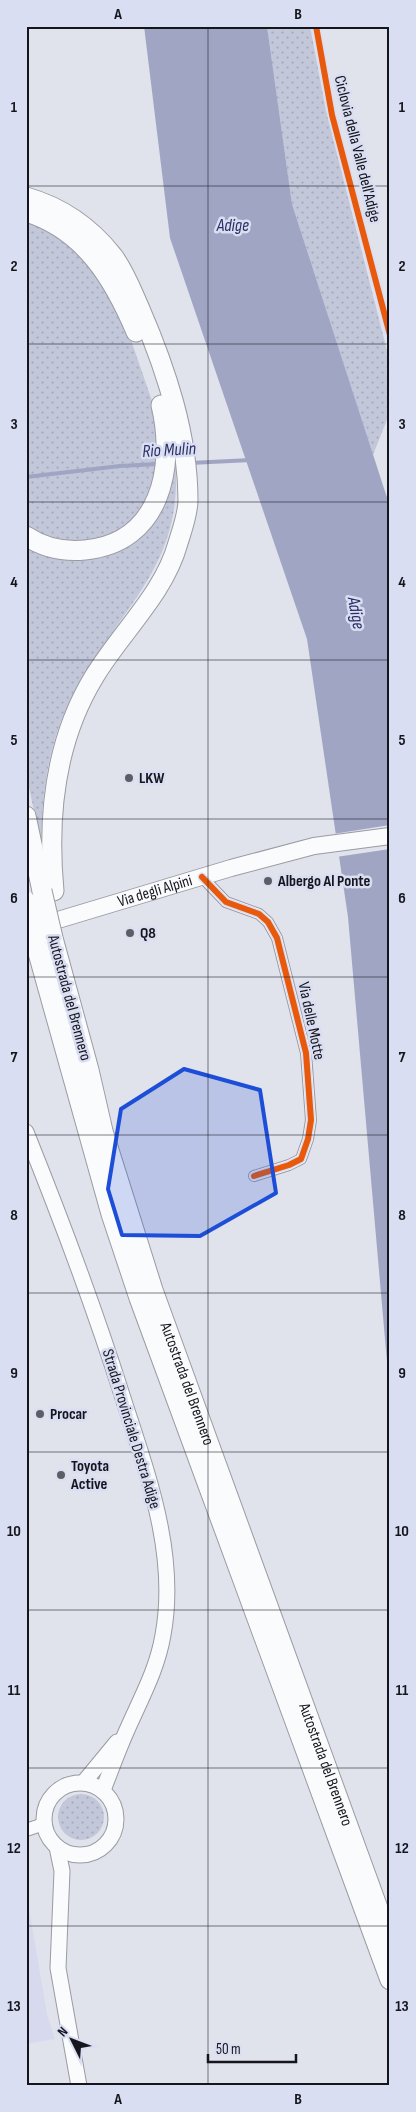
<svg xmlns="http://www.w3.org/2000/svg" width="416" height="2112" font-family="'Sofia Sans Condensed',sans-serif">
<defs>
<pattern id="grass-dots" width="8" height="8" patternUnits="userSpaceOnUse" patternTransform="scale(1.25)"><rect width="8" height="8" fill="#c3c7da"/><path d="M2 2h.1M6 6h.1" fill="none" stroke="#a7aabb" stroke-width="1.8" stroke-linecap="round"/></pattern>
</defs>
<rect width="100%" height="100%" fill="#e0e2ec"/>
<path fill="#d7daee" d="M 26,1891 L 47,2014 L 55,2039 L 26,2044 Z"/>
<g fill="url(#grass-dots)">
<path d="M 267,26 L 310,26 L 326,111 L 390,362 L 390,412 L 373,455 L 292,204 Z"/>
<path d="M 26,218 L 49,228 L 90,262 L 123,317 L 160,424 L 156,485 L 134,520 L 107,539 L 65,545 L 26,529 Z"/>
<path d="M 172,437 C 195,567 115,605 67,707 C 47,751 42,796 41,844 L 26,773 L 26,545 L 38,551 L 143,531 Z"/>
<circle cx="81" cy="1817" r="23"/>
</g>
<path fill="#a0a5c4" d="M 144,26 L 267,26 L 292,204 L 390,507 L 390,1396 L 348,917 L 307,639 L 170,238 Z"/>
<path fill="#e0e2ec" d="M 390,825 L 390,849 L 336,857 L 333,834 Z"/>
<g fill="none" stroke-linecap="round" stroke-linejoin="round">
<g stroke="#a0a5c4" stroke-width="4">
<path d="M 190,463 L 251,460"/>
<path d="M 26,477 L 120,466 L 158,464"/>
<path d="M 388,498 L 390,493"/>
</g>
<defs>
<path id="minor" d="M 202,877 L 226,902 L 259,914 L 268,922 L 277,938 L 306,1053 L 311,1120 L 308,1139 L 301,1159 L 289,1165 L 254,1176"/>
<path id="tertiary" d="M 26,1830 L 44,1824"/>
<g id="secondary">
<path d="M 26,1132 C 61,1219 94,1307 122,1395 C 147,1473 178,1553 163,1635 C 157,1670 141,1698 127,1730 C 118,1750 111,1770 103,1790"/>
<path d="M 84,1782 L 117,1742"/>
<circle cx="80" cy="1819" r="36"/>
<path d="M 57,1847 L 62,1871 L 58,1968 L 79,2086"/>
</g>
<g id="primary">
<path id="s1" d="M 38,926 L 231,868 L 314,846 L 390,836"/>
</g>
<g id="motorway">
<path d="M 26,197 C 61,207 91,228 113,256 C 125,272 132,291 140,309 C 166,369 188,435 188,500 C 188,514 182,530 178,543 C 164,594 121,632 94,677 C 55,741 47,817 54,891"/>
<path d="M 26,212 C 85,230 114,280 136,332"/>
<path d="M 26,536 C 44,548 64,552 85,550 C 160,543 176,468 161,405"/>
<path d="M 26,816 L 42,891"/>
<path id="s2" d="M 53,938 L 89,1070 L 103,1131 L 153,1290 L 390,1941"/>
<path d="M 36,946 L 111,1214 L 139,1298 L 390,1980"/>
</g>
</defs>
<use href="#minor" stroke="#9a9ba3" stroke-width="12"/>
<use href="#tertiary" stroke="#9a9ba3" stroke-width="14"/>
<use href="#secondary" stroke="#9a9ba3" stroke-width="17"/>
<use href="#primary" stroke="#9a9ba3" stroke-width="18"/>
<use href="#motorway" stroke="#9a9ba3" stroke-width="21"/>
<use href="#minor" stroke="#fafbfc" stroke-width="10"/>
<use href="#tertiary" stroke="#fafbfc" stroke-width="12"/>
<use href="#secondary" stroke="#fafbfc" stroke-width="15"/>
<use href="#primary" stroke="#fafbfc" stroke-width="16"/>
<use href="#motorway" stroke="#fafbfc" stroke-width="19"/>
<defs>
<g id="motorway-bridge">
<path d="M 42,891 L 53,938"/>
<path d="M 26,901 L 36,946"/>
</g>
</defs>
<use href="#motorway-bridge" stroke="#9a9ba3" stroke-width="21" stroke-linecap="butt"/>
<use href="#motorway-bridge" stroke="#fafbfc" stroke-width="19"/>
<defs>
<g id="cycleway">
<path d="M 316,26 L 332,115 L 390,335"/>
<path d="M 202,877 L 226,902 L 259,914 L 268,922 L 277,938 L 306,1053 L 311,1120 L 308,1139 L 301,1159 L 289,1165 L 254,1176"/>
</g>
</defs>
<use href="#cycleway" stroke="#dadef2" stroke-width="9"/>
<use href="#cycleway" stroke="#e8590c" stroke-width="6"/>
</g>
<path fill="#1d4ed8" fill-opacity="0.2" stroke="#1d4ed8" stroke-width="4" stroke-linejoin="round" d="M 184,1069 L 260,1090 L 276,1193 L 200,1236 L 122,1235 L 108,1189 L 121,1109 Z"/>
<path fill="none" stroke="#15161d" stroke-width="1" stroke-opacity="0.55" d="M 208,26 L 208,2086M 26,186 L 390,186M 26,344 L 390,344M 26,502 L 390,502M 26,660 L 390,660M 26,819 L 390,819M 26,977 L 390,977M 26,1135 L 390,1135M 26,1293 L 390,1293M 26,1452 L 390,1452M 26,1610 L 390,1610M 26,1768 L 390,1768M 26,1926 L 390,1926"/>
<g fill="#5c5d65" stroke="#dadef2" stroke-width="2">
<circle cx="129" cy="778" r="5"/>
<circle cx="268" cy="881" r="5"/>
<circle cx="130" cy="933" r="5"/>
<circle cx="40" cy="1414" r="5"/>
<circle cx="61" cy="1475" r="5"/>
</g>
<g text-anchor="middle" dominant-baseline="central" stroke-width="5" stroke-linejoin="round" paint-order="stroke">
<g font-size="16" fill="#15161d" stroke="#dadef2">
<text transform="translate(357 149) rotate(76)">Ciclovia della Valle dell'Adige</text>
<text stroke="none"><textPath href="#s1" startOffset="122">Via degli Alpini</textPath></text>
<text transform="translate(69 998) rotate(75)">Autostrada del Brennero</text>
<text transform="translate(311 1021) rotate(78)">Via delle Motte</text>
<text stroke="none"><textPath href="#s2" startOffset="466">Autostrada del Brennero</textPath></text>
<text transform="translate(131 1429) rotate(73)">Strada Provinciale Destra Adige</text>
<text stroke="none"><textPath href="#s2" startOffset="871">Autostrada del Brennero</textPath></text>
</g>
<g font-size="16" font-weight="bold" fill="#15161d" stroke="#dadef2" text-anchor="start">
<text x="139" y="778">LKW</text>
<text x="278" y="881">Albergo Al Ponte</text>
<text x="140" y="933">Q8</text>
<text x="50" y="1414">Procar</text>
<text x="71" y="1466">Toyota<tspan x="71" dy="18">Active</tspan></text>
</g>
<g font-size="18" font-style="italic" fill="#2c3064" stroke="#dadef2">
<text x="233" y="225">Adige</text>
<text transform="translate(169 450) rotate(-3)">Rio Mulin</text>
<text transform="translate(356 613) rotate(80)">Adige</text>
</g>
</g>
<rect width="416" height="2112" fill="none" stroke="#dadef2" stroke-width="55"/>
<g transform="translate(72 2040) rotate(312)" stroke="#dadef2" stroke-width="4" paint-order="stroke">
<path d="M0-4L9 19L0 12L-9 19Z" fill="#15161d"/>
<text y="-8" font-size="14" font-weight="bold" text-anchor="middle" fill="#15161d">N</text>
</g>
<path d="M208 2054v8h88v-8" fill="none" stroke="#15161d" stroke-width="2.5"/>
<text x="216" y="2054" font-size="15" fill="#15161d" stroke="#dadef2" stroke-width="4" paint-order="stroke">50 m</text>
<rect x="28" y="28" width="360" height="2056" fill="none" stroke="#15161d" stroke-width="2"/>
<g font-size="16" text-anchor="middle" font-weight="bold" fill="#15161d">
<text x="118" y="19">A</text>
<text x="298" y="19">B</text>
<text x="14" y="112">1</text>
<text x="402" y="112">1</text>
<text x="14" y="271">2</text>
<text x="402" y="271">2</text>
<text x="14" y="429">3</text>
<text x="402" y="429">3</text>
<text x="14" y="587">4</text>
<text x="402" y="587">4</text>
<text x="14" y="745">5</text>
<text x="402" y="745">5</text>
<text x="14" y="903">6</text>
<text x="402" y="903">6</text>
<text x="14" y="1062">7</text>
<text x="402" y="1062">7</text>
<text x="14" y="1220">8</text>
<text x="402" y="1220">8</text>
<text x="14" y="1378">9</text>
<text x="402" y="1378">9</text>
<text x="14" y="1536">10</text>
<text x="402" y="1536">10</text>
<text x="14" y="1695">11</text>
<text x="402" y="1695">11</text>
<text x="14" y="1853">12</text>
<text x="402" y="1853">12</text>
<text x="14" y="2011">13</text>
<text x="402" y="2011">13</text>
<text x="118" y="2104">A</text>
<text x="298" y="2104">B</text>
</g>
</svg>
